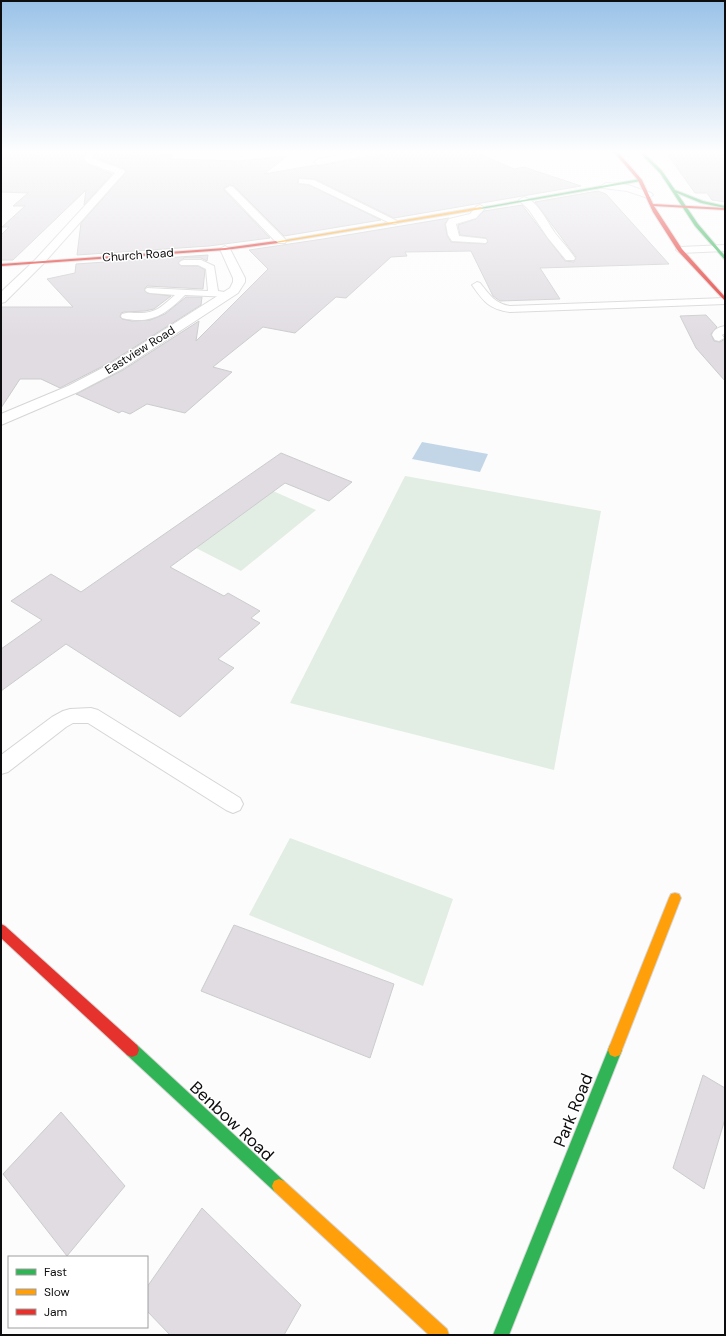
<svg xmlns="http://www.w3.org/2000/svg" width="726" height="1336" font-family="'DM Sans',sans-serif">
<rect width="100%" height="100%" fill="#fcfcfd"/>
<g fill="#e2ede4">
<path d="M 405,476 L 601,511 L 554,770 L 290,703 Z"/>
<path d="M 273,491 L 316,510 L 241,571 L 196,548 Z"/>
<path d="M 290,838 L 453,899 L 423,986 L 249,915 Z"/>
</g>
<path fill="#c3d6e7" d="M 422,442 L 488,454 L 480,472 L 412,459 Z"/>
<g fill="#e0dce2" stroke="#cccccd">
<path d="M 403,151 L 473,151 L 514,169 L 524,167 L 581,186 L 394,218 L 315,179 L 299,178 L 298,179 L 298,184 L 309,185 L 381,220 L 284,236 L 234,186 L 229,185 L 224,188 L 224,190 L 270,238 L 209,246 L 77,255 L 81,223 L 126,172 L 125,169 L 94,157 L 97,153 L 174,155 L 171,159 L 239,161 L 287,156 L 264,174 L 316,165 L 318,166 Z"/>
<path d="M 665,151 L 725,151 L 725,202 L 712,200 L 707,193 L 695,193 Z"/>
<path d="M 1,152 L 40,154 L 44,152 L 86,153 L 82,158 L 87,164 L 112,174 L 84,205 L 86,190 L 13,260 L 1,260 L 1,235 L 9,227 L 2,227 L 25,206 L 13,206 L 28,193 L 1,192 Z"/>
<path d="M 598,191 L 606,194 L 669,264 L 540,268 L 560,299 L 500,301 L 493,296 L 471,251 L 405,252 L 407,256 L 391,257 L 346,298 L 336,297 L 295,333 L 263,327 L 213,367 L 232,372 L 185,413 L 147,404 L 130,414 L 122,411 L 119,413 L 76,394 L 123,370 L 199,321 L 196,341 L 268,269 L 249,250 L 323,239 L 449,218 L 445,224 L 447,235 L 451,242 L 486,244 L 488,242 L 486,238 L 460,235 L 458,225 L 476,219 L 484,211 L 522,205 L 565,261 L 574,262 L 576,257 L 535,202 Z"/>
<path d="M 208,255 L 207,261 L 201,258 L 184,258 L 178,263 L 181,266 L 198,266 L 205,270 L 203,289 L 147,286 L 144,290 L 147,293 L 171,296 L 154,309 L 145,311 L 124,312 L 121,313 L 120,317 L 122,319 L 132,321 L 150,320 L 165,314 L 186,297 L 202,297 L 201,305 L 111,362 L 60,388 L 41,379 L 20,379 L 1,408 L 1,307 L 73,307 L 47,279 L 75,273 L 76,264 Z"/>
<path d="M 706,315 L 717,327 L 711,334 L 714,341 L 720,342 L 725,339 L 725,381 L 696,348 L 680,316 Z"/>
<path d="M 281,453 L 352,482 L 329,501 L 285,483 L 170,567 L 224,596 L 228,593 L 260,611 L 251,618 L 260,623 L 218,659 L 234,668 L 180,717 L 66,644 L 1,691 L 1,649 L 42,620 L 11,601 L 51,574 L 81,592 Z"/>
<path d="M 234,925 L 394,984 L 370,1058 L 201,991 Z"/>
<path d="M 703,1075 L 725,1088 L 725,1119 L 704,1189 L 673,1168 Z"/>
<path d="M 61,1112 L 125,1186 L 67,1256 L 3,1174 Z"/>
<path d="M 202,1208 L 301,1305 L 284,1335 L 170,1335 L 147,1311 L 147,1287 Z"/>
</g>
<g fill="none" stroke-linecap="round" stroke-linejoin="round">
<defs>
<g id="lane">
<path d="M 299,179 L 314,180 L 399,222 L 395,224 L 392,224 L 309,184 L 299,183 Z"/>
<path d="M 725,245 L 725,251 L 680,253 L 676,250 L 680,247 Z"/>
<path d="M 184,260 L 201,260 L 214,266 L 218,291 L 231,293 L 233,295 L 231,297 L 185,295 C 166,314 151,325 122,318 L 121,316 L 122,314 C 128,312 133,313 139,313 C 157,313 162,306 175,295 L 150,293 L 147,292 L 145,290 L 147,288 L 208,291 L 206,269 L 198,265 L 181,265 L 179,263 L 181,261 Z"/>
<path d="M 477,282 L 480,283 C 489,294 495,304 510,306 L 725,298 L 725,304 L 510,312 C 489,309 484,302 472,285 Z"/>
<path d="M 725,326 L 725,333 L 722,335 L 724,338 L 719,341 L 715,340 L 712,335 C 714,329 719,327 725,326 Z"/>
<path d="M 91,708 L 98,710 L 240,798 L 243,804 L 240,810 L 233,813 L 226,810 L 88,723 L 73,723 L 66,727 L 8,772 L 1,774 L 1,755 L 52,717 L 63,711 L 70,709 Z"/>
</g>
<g id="street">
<path d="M 89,151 L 97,151 L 92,158 L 94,159 L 124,170 L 125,172 L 43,264 L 5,302 L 1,303 L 1,292 L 35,260 L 115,173 L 88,163 L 84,158 Z"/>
<path d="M 363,151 L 380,151 L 376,153 L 318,165 L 314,162 L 318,159 Z"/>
<path d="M 606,183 L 628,185 L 651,193 L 653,195 L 648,198 L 627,191 L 603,188 L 601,186 Z"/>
<path d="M 230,186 L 233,187 L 285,239 L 286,241 L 285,243 L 277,243 L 227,191 L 225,189 Z"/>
<path d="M 524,197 C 538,201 547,222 555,233 C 562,242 569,249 575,258 L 574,260 L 566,260 L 548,238 L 529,210 L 519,200 Z"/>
<path d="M 480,205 L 485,208 L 476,218 L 456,224 L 459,236 L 486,239 L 487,241 L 486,243 L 452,241 L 448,235 L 446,224 L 449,219 L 470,214 L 477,206 Z"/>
<path d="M 225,246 L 230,249 L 245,278 L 245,282 L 238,293 L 122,369 L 78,392 L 1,425 L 1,414 L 68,386 L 112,363 L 230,288 L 233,282 L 233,278 L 220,249 Z"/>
</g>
<g id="fast">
<path d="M 638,151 L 642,151 L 662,171 L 675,190 L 703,201 L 725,206 L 725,208 L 701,203 L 677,193 L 698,224 L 725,256 L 725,260 L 695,226 L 660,173 Z"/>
<path d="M 640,179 L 641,181 L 481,209 L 479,208 Z"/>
<path d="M 132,1043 L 137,1045 L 284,1181 L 286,1186 L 284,1191 L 279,1193 L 274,1191 L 127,1055 L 125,1050 L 127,1045 Z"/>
<path d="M 615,1043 L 620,1045 L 622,1050 L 509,1335 L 493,1335 L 610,1045 Z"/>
</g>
<g id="slow">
<path d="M 481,207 L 482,209 L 276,243 L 274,242 Z"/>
<path d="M 675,893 L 679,894 L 681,898 L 620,1055 L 615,1057 L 610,1055 L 608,1050 L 669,898 L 671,894 Z"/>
<path d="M 279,1179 L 284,1181 L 447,1329 L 449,1335 L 429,1335 L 274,1191 L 272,1186 L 274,1181 Z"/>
</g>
<g id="jam">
<path d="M 613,151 L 617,151 L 642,180 L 653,204 L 725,208 L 725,210 L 654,206 L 682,249 L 725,297 L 725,301 L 678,251 L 653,212 L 638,180 Z"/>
<path d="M 276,241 L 278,243 L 225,250 L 1,266 L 1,264 L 225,248 Z"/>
<path d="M 1,924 L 5,926 L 137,1045 L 139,1050 L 137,1055 L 132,1057 L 127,1055 L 1,938 Z"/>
</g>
</defs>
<use href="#lane" stroke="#d6d6d7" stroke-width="2"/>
<use href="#street" stroke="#d6d6d7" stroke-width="2"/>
<use href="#fast" stroke="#d6d6d7" stroke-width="2"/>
<use href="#slow" stroke="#d6d6d7" stroke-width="2"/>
<use href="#jam" stroke="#d6d6d7" stroke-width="2"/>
<use href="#lane" fill="#fff" fill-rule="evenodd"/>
<use href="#street" fill="#fff" fill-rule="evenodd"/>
<use href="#fast" fill="#30b455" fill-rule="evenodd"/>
<use href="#slow" fill="#ff9f0a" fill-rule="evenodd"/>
<use href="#jam" fill="#e5322d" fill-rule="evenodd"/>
</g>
<linearGradient id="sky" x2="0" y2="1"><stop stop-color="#99c2e8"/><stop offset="0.45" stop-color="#fefefe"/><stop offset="1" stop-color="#fefefe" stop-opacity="0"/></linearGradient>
<rect width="726" height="338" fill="url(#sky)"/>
<g text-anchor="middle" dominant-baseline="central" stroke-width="3" stroke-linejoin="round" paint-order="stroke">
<g font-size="12" fill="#0d0d0f" stroke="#fff">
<text transform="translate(138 255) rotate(-4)">Church Road</text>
<text transform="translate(140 350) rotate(-32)">Eastview Road</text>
</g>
<g font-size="17" fill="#0d0d0f" stroke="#fff">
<text transform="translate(573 1110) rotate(-68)">Park Road</text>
<text transform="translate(232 1121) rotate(43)">Benbow Road</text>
</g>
</g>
<rect width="726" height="1336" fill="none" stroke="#0d0d0f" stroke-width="4"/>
<rect x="8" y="1256" width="140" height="72" fill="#ffffff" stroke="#9e9e9f"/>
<rect x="16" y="1269" width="20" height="6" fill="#30b455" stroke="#9e9e9f"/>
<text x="44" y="1276" font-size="12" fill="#0d0d0f">Fast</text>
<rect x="16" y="1289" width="20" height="6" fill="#ff9f0a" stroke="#9e9e9f"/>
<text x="44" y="1296" font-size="12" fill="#0d0d0f">Slow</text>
<rect x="16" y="1309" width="20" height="6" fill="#e5322d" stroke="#9e9e9f"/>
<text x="44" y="1316" font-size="12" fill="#0d0d0f">Jam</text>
</svg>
